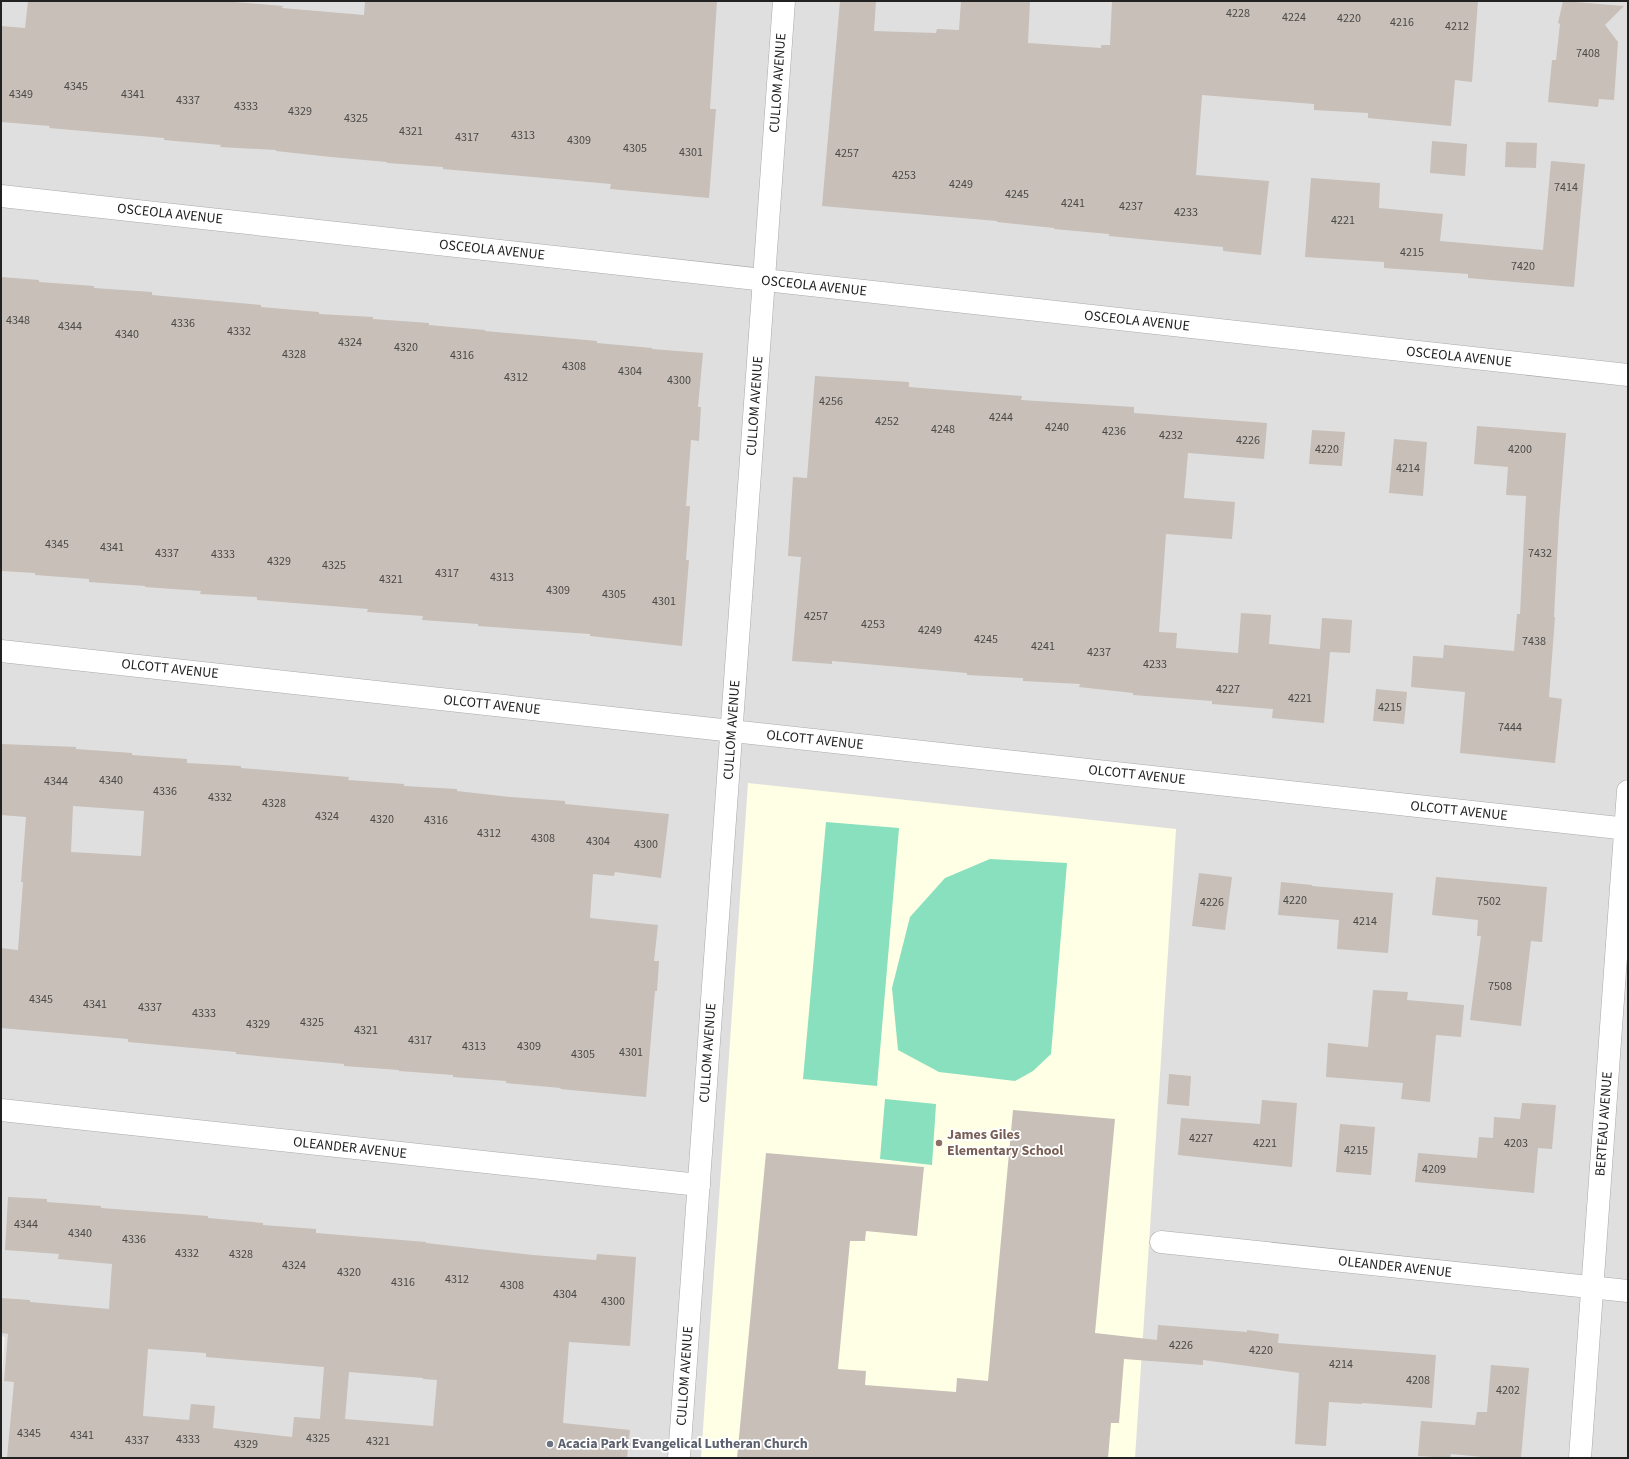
<svg xmlns="http://www.w3.org/2000/svg" width="1629" height="1459" font-family="'Source Sans 3',sans-serif">
<rect width="100%" height="100%" fill="#f2efe9"/>
<path fill="#e0dfdf" d="M 1,1 L 1628,1 L 1628,1458 L 1,1458 L 1,1388 L 5,1337 L 1,1336 Z"/>
<path fill="#ffffe5" d="M 748,783 L 1176,829 L 1135,1458 L 701,1458 Z"/>
<g fill="#88e0be">
<path d="M 826,822 L 899,828 L 877,1086 L 803,1079 Z"/>
<path d="M 990,859 L 1067,863 L 1051,1054 L 1033,1071 L 1015,1081 L 939,1072 L 898,1050 L 892,988 L 910,917 L 945,878 Z"/>
<path d="M 885,1099 L 936,1104 L 932,1165 L 880,1159 Z"/>
</g>
<g fill="#c7bfb8" fill-rule="evenodd">
<path d="M 28,1 L 223,1 L 283,6 L 282,8 L 364,15 L 365,1 L 717,1 L 710,109 L 716,109 L 709,198 L 610,189 L 611,184 L 443,169 L 443,167 L 387,163 L 387,162 L 331,157 L 276,151 L 276,150 L 220,147 L 221,145 L 164,140 L 164,138 L 49,128 L 50,126 L 1,122 L 1,26 L 25,28 Z"/>
<path d="M 840,1 L 876,1 L 874,31 L 936,33 L 937,29 L 959,30 L 961,1 L 1030,1 L 1028,43 L 1101,48 L 1101,45 L 1110,45 L 1112,1 L 1478,1 L 1472,82 L 1455,80 L 1451,126 L 1368,118 L 1368,113 L 1314,110 L 1314,104 L 1202,95 L 1196,175 L 1269,181 L 1261,255 L 1223,251 L 1223,247 L 1109,236 L 1109,234 L 1054,229 L 1054,228 L 997,222 L 997,221 L 822,206 Z"/>
<path d="M 1563,1 L 1624,6 L 1605,25 L 1618,42 L 1614,100 L 1599,99 L 1598,107 L 1548,102 L 1552,60 L 1556,60 L 1560,24 L 1558,23 Z"/>
<path d="M 1432,141 L 1467,144 L 1465,176 L 1430,173 Z"/>
<path d="M 1506,142 L 1537,143 L 1536,168 L 1505,167 Z"/>
<path d="M 1551,161 L 1585,164 L 1574,287 L 1468,278 L 1468,274 L 1384,268 L 1384,262 L 1305,257 L 1311,178 L 1380,183 L 1379,208 L 1443,214 L 1440,241 L 1543,250 Z"/>
<path d="M 1,277 L 39,280 L 39,282 L 94,286 L 94,288 L 152,292 L 152,295 L 261,305 L 261,307 L 319,312 L 319,314 L 373,317 L 373,319 L 429,323 L 429,325 L 485,330 L 485,331 L 597,341 L 597,343 L 652,348 L 652,349 L 703,353 L 698,407 L 701,407 L 699,441 L 691,440 L 686,506 L 690,506 L 686,560 L 689,560 L 682,646 L 590,636 L 590,634 L 478,626 L 478,624 L 422,620 L 423,616 L 367,612 L 368,609 L 257,600 L 257,597 L 200,594 L 201,591 L 145,587 L 145,586 L 89,582 L 89,579 L 35,575 L 35,573 L 1,571 Z"/>
<path d="M 815,376 L 909,382 L 909,387 L 1022,396 L 1021,400 L 1134,407 L 1134,413 L 1267,423 L 1264,459 L 1188,453 L 1184,498 L 1235,502 L 1232,539 L 1166,534 L 1159,632 L 1177,633 L 1176,648 L 1238,653 L 1241,613 L 1271,615 L 1269,644 L 1320,649 L 1322,618 L 1352,620 L 1350,653 L 1330,652 L 1324,723 L 1272,718 L 1273,709 L 1212,704 L 1212,701 L 1133,695 L 1133,693 L 1079,687 L 1080,684 L 1023,681 L 1023,678 L 967,675 L 967,673 L 832,661 L 832,664 L 792,661 L 801,557 L 788,556 L 793,477 L 807,478 Z"/>
<path d="M 1477,426 L 1566,433 L 1559,521 L 1554,617 L 1555,617 L 1549,697 L 1562,699 L 1555,763 L 1460,753 L 1465,692 L 1411,687 L 1413,656 L 1443,658 L 1444,645 L 1514,651 L 1517,614 L 1520,614 L 1526,496 L 1506,495 L 1508,467 L 1474,464 Z"/>
<path d="M 1312,430 L 1345,432 L 1342,466 L 1309,464 Z"/>
<path d="M 1394,439 L 1427,442 L 1423,496 L 1389,493 Z"/>
<path d="M 1376,689 L 1407,692 L 1404,724 L 1373,721 Z"/>
<path d="M 1,744 L 76,747 L 76,749 L 132,753 L 132,755 L 187,759 L 187,763 L 241,766 L 241,768 L 349,777 L 348,780 L 404,784 L 404,786 L 457,789 L 457,791 L 511,797 L 565,801 L 565,804 L 669,814 L 661,878 L 615,872 L 614,876 L 593,874 L 590,918 L 658,925 L 654,961 L 659,961 L 657,991 L 655,991 L 646,1097 L 560,1089 L 561,1088 L 506,1083 L 506,1081 L 453,1077 L 453,1075 L 399,1071 L 399,1070 L 344,1066 L 344,1064 L 236,1054 L 236,1052 L 128,1042 L 128,1039 L 1,1028 L 1,948 L 18,950 L 23,882 L 21,882 L 26,817 L 1,815 ZM 73,806 L 144,811 L 141,856 L 71,852 Z"/>
<path d="M 1199,873 L 1232,877 L 1225,930 L 1192,926 Z"/>
<path d="M 1436,877 L 1547,887 L 1542,942 L 1531,941 L 1521,1026 L 1470,1020 L 1481,936 L 1477,936 L 1478,920 L 1432,915 Z"/>
<path d="M 1281,882 L 1312,885 L 1312,886 L 1393,893 L 1388,953 L 1337,949 L 1339,920 L 1278,915 Z"/>
<path d="M 1373,990 L 1408,992 L 1407,1000 L 1464,1005 L 1461,1037 L 1436,1035 L 1430,1102 L 1401,1099 L 1403,1083 L 1326,1077 L 1328,1043 L 1368,1047 Z"/>
<path d="M 1169,1074 L 1191,1076 L 1189,1106 L 1167,1104 Z"/>
<path d="M 1262,1100 L 1297,1103 L 1292,1167 L 1178,1155 L 1181,1118 L 1260,1124 Z"/>
<path d="M 1522,1103 L 1556,1105 L 1552,1149 L 1538,1148 L 1534,1193 L 1415,1182 L 1418,1153 L 1477,1158 L 1479,1137 L 1493,1138 L 1494,1117 L 1520,1119 Z"/>
<path d="M 1013,1110 L 1115,1119 L 1095,1333 L 1157,1340 L 1158,1325 L 1247,1332 L 1247,1330 L 1279,1334 L 1278,1343 L 1436,1355 L 1432,1408 L 1362,1403 L 1362,1404 L 1329,1402 L 1326,1446 L 1295,1444 L 1299,1373 L 1203,1360 L 1203,1365 L 1124,1359 L 1119,1423 L 1111,1423 L 1108,1458 L 737,1458 L 766,1153 L 924,1167 L 917,1236 L 866,1231 L 865,1241 L 850,1241 L 838,1369 L 866,1371 L 865,1385 L 956,1392 L 957,1378 L 988,1381 Z"/>
<path d="M 1340,1124 L 1375,1127 L 1371,1175 L 1336,1172 Z"/>
<path d="M 8,1197 L 47,1199 L 47,1202 L 101,1206 L 101,1208 L 208,1216 L 208,1218 L 263,1223 L 263,1225 L 316,1229 L 316,1233 L 426,1242 L 426,1243 L 533,1255 L 596,1260 L 597,1254 L 636,1257 L 630,1346 L 569,1342 L 563,1423 L 630,1430 L 627,1458 L 7,1458 L 14,1382 L 4,1381 L 8,1334 L 1,1333 L 1,1298 L 30,1300 L 30,1302 L 109,1309 L 112,1264 L 58,1259 L 59,1254 L 5,1250 ZM 148,1349 L 206,1353 L 206,1357 L 324,1367 L 320,1419 L 294,1417 L 292,1437 L 213,1428 L 215,1406 L 191,1404 L 189,1420 L 143,1416 ZM 349,1372 L 423,1378 L 423,1379 L 437,1380 L 433,1426 L 345,1419 Z"/>
<path d="M 1491,1365 L 1529,1368 L 1521,1458 L 1493,1458 L 1451,1454 L 1450,1458 L 1418,1456 L 1421,1421 L 1475,1425 L 1477,1412 L 1487,1412 Z"/>
</g>
<g fill="none" stroke-linecap="round" stroke-linejoin="round">
<defs>
<g id="minor">
<path d="M 1,196 L 1628,375"/>
<path d="M 1,651 L 1628,829"/>
<path d="M 1,1110 L 699,1185"/>
<path d="M 1161,1242 L 1628,1291"/>
<path d="M 679,1458 L 784,1"/>
<path d="M 1580,1458 L 1628,791"/>
</g>
</defs>
<use href="#minor" stroke="#a9a9a9" stroke-width="23"/>
<use href="#minor" stroke="#fff" stroke-width="22"/>
</g>
<circle fill="#8d6e63" stroke="#fff" stroke-width="1.5" cx="939" cy="1143" r="4"/>
<circle fill="#6b7280" stroke="#fff" stroke-width="1.5" cx="550" cy="1444" r="4"/>
<g text-anchor="middle" dominant-baseline="central" stroke-width="3.5" stroke-linejoin="round" paint-order="stroke">
<g font-size="12" fill="#4b4948">
<text x="1238" y="13">4228</text>
<text x="1294" y="17">4224</text>
<text x="1349" y="18">4220</text>
<text x="1402" y="22">4216</text>
<text x="1457" y="26">4212</text>
<text x="1588" y="53">7408</text>
<text x="76" y="86">4345</text>
<text x="21" y="94">4349</text>
<text x="133" y="94">4341</text>
<text x="188" y="100">4337</text>
<text x="246" y="106">4333</text>
<text x="300" y="111">4329</text>
<text x="356" y="118">4325</text>
<text x="411" y="131">4321</text>
<text x="523" y="135">4313</text>
<text x="467" y="137">4317</text>
<text x="579" y="140">4309</text>
<text x="635" y="148">4305</text>
<text x="691" y="152">4301</text>
<text x="847" y="153">4257</text>
<text x="904" y="175">4253</text>
<text x="961" y="184">4249</text>
<text x="1566" y="187">7414</text>
<text x="1017" y="194">4245</text>
<text x="1073" y="203">4241</text>
<text x="1131" y="206">4237</text>
<text x="1186" y="212">4233</text>
<text x="1343" y="220">4221</text>
<text x="1412" y="252">4215</text>
<text x="1523" y="266">7420</text>
<text x="18" y="320">4348</text>
<text x="183" y="323">4336</text>
<text x="70" y="326">4344</text>
<text x="239" y="331">4332</text>
<text x="127" y="334">4340</text>
<text x="350" y="342">4324</text>
<text x="406" y="347">4320</text>
<text x="294" y="354">4328</text>
<text x="462" y="355">4316</text>
<text x="574" y="366">4308</text>
<text x="630" y="371">4304</text>
<text x="516" y="377">4312</text>
<text x="679" y="380">4300</text>
<text x="831" y="401">4256</text>
<text x="1001" y="417">4244</text>
<text x="887" y="421">4252</text>
<text x="1057" y="427">4240</text>
<text x="943" y="429">4248</text>
<text x="1114" y="431">4236</text>
<text x="1171" y="435">4232</text>
<text x="1248" y="440">4226</text>
<text x="1327" y="449">4220</text>
<text x="1520" y="449">4200</text>
<text x="1408" y="468">4214</text>
<text x="57" y="544">4345</text>
<text x="112" y="547">4341</text>
<text x="167" y="553">4337</text>
<text x="1540" y="553">7432</text>
<text x="223" y="554">4333</text>
<text x="279" y="561">4329</text>
<text x="334" y="565">4325</text>
<text x="447" y="573">4317</text>
<text x="502" y="577">4313</text>
<text x="391" y="579">4321</text>
<text x="558" y="590">4309</text>
<text x="614" y="594">4305</text>
<text x="664" y="601">4301</text>
<text x="816" y="616">4257</text>
<text x="873" y="624">4253</text>
<text x="930" y="630">4249</text>
<text x="986" y="639">4245</text>
<text x="1534" y="641">7438</text>
<text x="1043" y="646">4241</text>
<text x="1099" y="652">4237</text>
<text x="1155" y="664">4233</text>
<text x="1228" y="689">4227</text>
<text x="1300" y="698">4221</text>
<text x="1390" y="707">4215</text>
<text x="1510" y="727">7444</text>
<text x="111" y="780">4340</text>
<text x="56" y="781">4344</text>
<text x="165" y="791">4336</text>
<text x="220" y="797">4332</text>
<text x="274" y="803">4328</text>
<text x="327" y="816">4324</text>
<text x="382" y="819">4320</text>
<text x="436" y="820">4316</text>
<text x="489" y="833">4312</text>
<text x="543" y="838">4308</text>
<text x="598" y="841">4304</text>
<text x="646" y="844">4300</text>
<text x="1295" y="900">4220</text>
<text x="1489" y="901">7502</text>
<text x="1212" y="902">4226</text>
<text x="1365" y="921">4214</text>
<text x="1500" y="986">7508</text>
<text x="41" y="999">4345</text>
<text x="95" y="1004">4341</text>
<text x="150" y="1007">4337</text>
<text x="204" y="1013">4333</text>
<text x="312" y="1022">4325</text>
<text x="258" y="1024">4329</text>
<text x="366" y="1030">4321</text>
<text x="420" y="1040">4317</text>
<text x="474" y="1046">4313</text>
<text x="529" y="1046">4309</text>
<text x="631" y="1052">4301</text>
<text x="583" y="1054">4305</text>
<text x="1201" y="1138">4227</text>
<text x="1265" y="1143">4221</text>
<text x="1516" y="1143">4203</text>
<text x="1356" y="1150">4215</text>
<text x="1434" y="1169">4209</text>
<text x="26" y="1224">4344</text>
<text x="80" y="1233">4340</text>
<text x="134" y="1239">4336</text>
<text x="187" y="1253">4332</text>
<text x="241" y="1254">4328</text>
<text x="294" y="1265">4324</text>
<text x="349" y="1272">4320</text>
<text x="457" y="1279">4312</text>
<text x="403" y="1282">4316</text>
<text x="512" y="1285">4308</text>
<text x="565" y="1294">4304</text>
<text x="613" y="1301">4300</text>
<text x="1181" y="1345">4226</text>
<text x="1261" y="1350">4220</text>
<text x="1341" y="1364">4214</text>
<text x="1418" y="1380">4208</text>
<text x="1508" y="1390">4202</text>
<text x="29" y="1433">4345</text>
<text x="82" y="1435">4341</text>
<text x="318" y="1438">4325</text>
<text x="188" y="1439">4333</text>
<text x="137" y="1440">4337</text>
<text x="378" y="1441">4321</text>
<text x="246" y="1444">4329</text>
</g>
<g font-size="14" fill="#222" stroke="#fff">
<text transform="translate(778 83) rotate(-86)">CULLOM AVENUE</text>
<text transform="translate(170 214) rotate(6)">OSCEOLA AVENUE</text>
<text transform="translate(492 250) rotate(6)">OSCEOLA AVENUE</text>
<text transform="translate(814 286) rotate(6)">OSCEOLA AVENUE</text>
<text transform="translate(1137 321) rotate(6)">OSCEOLA AVENUE</text>
<text transform="translate(1459 357) rotate(6)">OSCEOLA AVENUE</text>
<text transform="translate(755 406) rotate(-86)">CULLOM AVENUE</text>
<text transform="translate(170 669) rotate(6)">OLCOTT AVENUE</text>
<text transform="translate(492 705) rotate(6)">OLCOTT AVENUE</text>
<text transform="translate(732 730) rotate(-86)">CULLOM AVENUE</text>
<text transform="translate(815 740) rotate(6)">OLCOTT AVENUE</text>
<text transform="translate(1137 775) rotate(6)">OLCOTT AVENUE</text>
<text transform="translate(1459 811) rotate(6)">OLCOTT AVENUE</text>
<text transform="translate(708 1053) rotate(-86)">CULLOM AVENUE</text>
<text transform="translate(1604 1124) rotate(-86)">BERTEAU AVENUE</text>
<text transform="translate(350 1148) rotate(6)">OLEANDER AVENUE</text>
<text transform="translate(1395 1267) rotate(6)">OLEANDER AVENUE</text>
<text transform="translate(685 1376) rotate(-86)">CULLOM AVENUE</text>
</g>
<g font-size="14" font-weight="bold" fill="#785e54" stroke="#fff" text-anchor="start">
<text x="947" y="1135">James Giles<tspan x="947" dy="16">Elementary School</tspan></text>
</g>
<g font-size="14" font-weight="bold" fill="#5b616d" stroke="#fff" text-anchor="start">
<text x="558" y="1444">Acacia Park Evangelical Lutheran Church</text>
</g>
</g>
<rect width="1629" height="1459" fill="none" stroke="#222222" stroke-width="4"/>
</svg>
